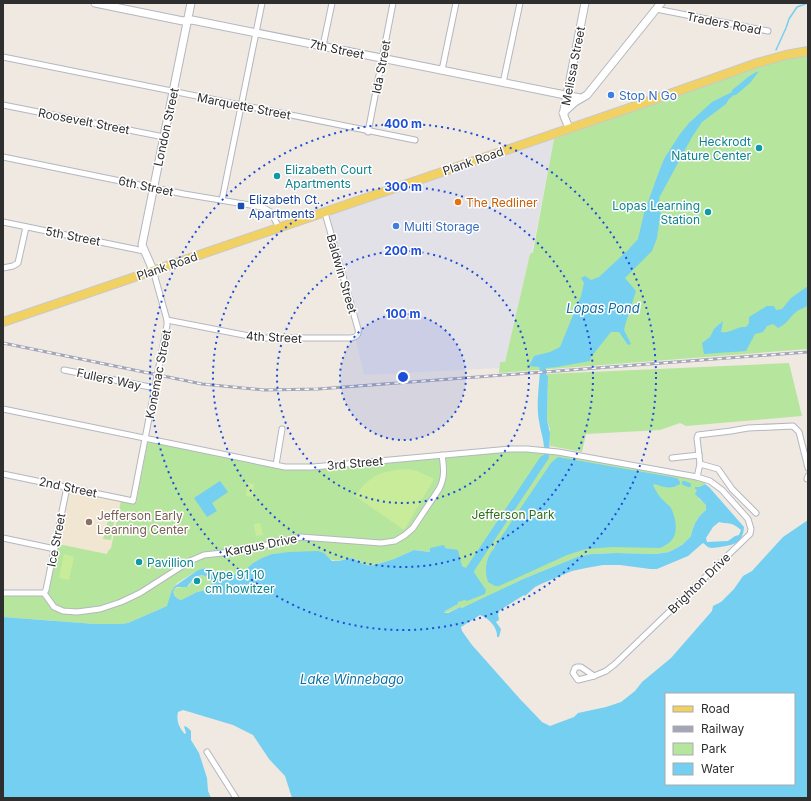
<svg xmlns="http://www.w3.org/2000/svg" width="811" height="801" font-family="Inter,sans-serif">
<rect width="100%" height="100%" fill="#efe9e1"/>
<path fill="#e3e1e8" d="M 554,139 L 532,252 L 530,254 L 505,362 L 500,362 L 499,368 L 364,375 L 356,341 L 360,339 L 362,336 L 362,330 L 329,221 L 330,215 L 332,213 Z"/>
<path fill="#f0e6d1" d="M 70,491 L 72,491 L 121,501 L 111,548 L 107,554 L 58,544 Z"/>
<g fill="#b6e59e">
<path d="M 808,54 L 808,349 L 499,373 L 500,362 L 505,362 L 530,254 L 533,252 L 554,139 L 619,113 L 753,68 L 780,60 Z"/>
<path d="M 789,363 L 802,416 L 686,426 L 680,423 L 660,430 L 586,434 L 582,452 L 550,446 L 550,429 L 547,420 L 548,376 L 546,374 Z"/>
<path d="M 148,440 L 284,468 L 510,451 L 544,450 L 706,481 L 705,484 L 697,490 L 699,499 L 707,505 L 706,510 C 698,516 693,525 691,536 L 682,545 L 669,552 L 656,554 L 616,553 L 591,554 L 577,557 L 523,579 L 466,607 L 462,608 L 460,607 L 446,613 L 444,613 L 445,611 L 458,604 L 464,568 L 448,548 L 431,552 L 414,550 L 394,559 L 371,566 L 363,564 L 352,558 C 342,559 336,564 327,557 L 284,553 L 272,554 L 253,563 L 243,574 L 224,576 L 221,576 L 205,568 L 198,570 L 177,583 L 172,590 L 169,603 L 167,606 L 128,623 L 120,624 L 95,624 L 3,617 L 3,595 L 44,596 L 48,592 L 58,544 L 107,554 L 108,551 L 111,548 L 121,501 L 136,504 Z"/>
<path d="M 108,521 L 114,522 L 111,540 L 103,539 Z"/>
<path d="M 201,575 C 208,576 212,579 212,587 L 210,589 L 197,592 L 181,600 C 176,598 172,595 174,589 C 178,587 184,587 189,586 L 194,578 Z"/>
</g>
<g fill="#c9ec9a">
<path d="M 408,469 L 417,471 L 434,479 L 404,530 L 355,496 C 369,475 384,470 408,469 Z"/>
<path d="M 247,483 L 254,484 L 253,497 L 246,496 Z"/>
<path d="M 260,523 L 263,535 L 256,536 L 254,524 Z"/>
<path d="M 64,554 L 74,557 L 69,580 L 59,578 Z"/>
</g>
<g fill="#75cff0" fill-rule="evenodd">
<path d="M 759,71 L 750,83 L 736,95 L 734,95 L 729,99 L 726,104 L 702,122 L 692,137 L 659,198 L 661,210 L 657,238 L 652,251 L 625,278 L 636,291 L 626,322 L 624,330 L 631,344 L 628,345 L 619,332 L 611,332 L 591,357 L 590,361 L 557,367 L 546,368 L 546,374 L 548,376 L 547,420 L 550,433 L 549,458 L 474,571 L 475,574 L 486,590 L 485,594 L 467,601 L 465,600 L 458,602 L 458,604 L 445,611 L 444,613 L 448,613 L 460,607 L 462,608 L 523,579 L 577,557 L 591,554 L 616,553 L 656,554 L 669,552 L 682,545 L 691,536 C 693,525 698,516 706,510 L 706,505 L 695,494 L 697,490 L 695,489 L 695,487 L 700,487 L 705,484 L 709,487 L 744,527 C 743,543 734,545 720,547 C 717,547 711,549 708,547 C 706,546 705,544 703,543 L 688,556 L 657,569 L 650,569 L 620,565 L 603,565 L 586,568 L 572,571 L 541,584 L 535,587 L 525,596 L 524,595 L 500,610 L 498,614 L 499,620 L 496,622 L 501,629 L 499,637 L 497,637 C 498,628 489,618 480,615 L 461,627 L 462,631 L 472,645 L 520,699 L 542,722 L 550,726 L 574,717 L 578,713 L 606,707 L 621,702 L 635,691 L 642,682 L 671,658 L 712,611 L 713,606 L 721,602 L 734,589 L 743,576 L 752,571 L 783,537 L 808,520 L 808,798 L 292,798 L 285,776 L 269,759 L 253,735 L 233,725 L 183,710 L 178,712 C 176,720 179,728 185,734 L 186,733 L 184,726 L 187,727 L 191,731 L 191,740 L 199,753 L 207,778 L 208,791 L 211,798 L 3,798 L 3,617 L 95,624 L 120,624 L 128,623 L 167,606 L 172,590 L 175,586 L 198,570 L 205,568 L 210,569 L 221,576 L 241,574 L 253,563 L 262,558 L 272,554 L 290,552 L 318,551 L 324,553 L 332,561 L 338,561 L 352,558 L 363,564 L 371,566 L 394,559 L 414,550 L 430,552 L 430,548 L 444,545 L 445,548 L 458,550 L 462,566 L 466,568 L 541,456 L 544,455 C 545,441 541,434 539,421 C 536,405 539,387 540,370 L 539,367 L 529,366 L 534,356 L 550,352 L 560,347 L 581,296 L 584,283 L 581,278 L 585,276 L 591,280 L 599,277 L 628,250 L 638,239 L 644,213 L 657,177 L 664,159 L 680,134 L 689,123 L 712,102 L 732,92 L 732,90 C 742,83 748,75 759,71 ZM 719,522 C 730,525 731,521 741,530 L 739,535 L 735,536 L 728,541 L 707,542 L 706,538 L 713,527 ZM 201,575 C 208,576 212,579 212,587 L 210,589 L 197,592 L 181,600 C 176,598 172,595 174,589 L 177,587 L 187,587 L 194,578 ZM 666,694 L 794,694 L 794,784 L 666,784 Z"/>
<path d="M 808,286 L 808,305 C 804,309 799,309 796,312 C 788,319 789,322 778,328 L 773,324 L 767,326 L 763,332 L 755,334 L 746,351 L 704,354 L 702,343 L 710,337 L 714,329 L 723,321 L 721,332 C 730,334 736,326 746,327 L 749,323 L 749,317 L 767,306 L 774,306 L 776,310 L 782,309 L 791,298 Z"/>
<path d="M 558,457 L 677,478 L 680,482 L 680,484 C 670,490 665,487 654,484 L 653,485 C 656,491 659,497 664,501 C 666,504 669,505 671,508 C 673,512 674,516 675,520 C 678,535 673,542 660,548 L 612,547 L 586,549 L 567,555 L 499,586 L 495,586 L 488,582 C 485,572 485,563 490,554 C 492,550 494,550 495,546 L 551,463 Z"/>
<path d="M 220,481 L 228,492 L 212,503 L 217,511 L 207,517 L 194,498 Z"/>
</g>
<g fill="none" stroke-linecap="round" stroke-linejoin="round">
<path stroke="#75cff0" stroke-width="1.5" d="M 776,50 L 786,28 L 789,19 L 797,7 L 808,3"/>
<path stroke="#75cff0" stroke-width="4.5" d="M 684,483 L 689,485"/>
<defs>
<g id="street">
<path d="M 656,9 L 768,31"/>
<path d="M 323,46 L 332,3"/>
<path d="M 3,57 L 415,140"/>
<path d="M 442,70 L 456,3"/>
<path d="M 503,83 L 520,3"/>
<path d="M 3,105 L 164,137"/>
<path d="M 368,132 L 393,3"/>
<path d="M 3,157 L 184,194 L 262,207 L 271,212 L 279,228"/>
<path d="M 222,200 L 262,3"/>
<path d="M 3,222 L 144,251"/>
<path d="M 3,268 L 13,266 L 18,263 L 26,227"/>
<path d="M 167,320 L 259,338 L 351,338 C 357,337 359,335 358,329 L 325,213"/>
<path d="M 64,370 L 155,388"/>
<path d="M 3,409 L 285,467 L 313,467 L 511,449 L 527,449 L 558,452 L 697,477 L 710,481 L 722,490 L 748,519 L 751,529 L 750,534 L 615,664 L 606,671 L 594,676"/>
<path d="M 672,458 L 699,455"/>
<path d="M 700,464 L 718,469 L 732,489 L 756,513"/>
<path d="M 276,465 L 282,429"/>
<path d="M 3,474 L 133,501 L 167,325 L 167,320 L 153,270"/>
<path d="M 697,477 L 700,464 L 697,438 L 698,435 L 731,431 L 748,428 L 793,426 L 799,432 L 808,468"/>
<path d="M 807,479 L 808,476"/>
<path d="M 3,538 L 55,549"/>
<path d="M 3,593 L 44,593"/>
<path d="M 44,593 L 54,607 L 63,611 L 77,612 L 100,609 L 121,602 L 140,593 L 190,561 L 204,555 L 240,551 L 301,537 L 381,543 L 395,541 L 405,535 L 413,528 L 439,489 C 445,478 444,468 442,455"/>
<path d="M 44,593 L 46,590 L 67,487"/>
<path d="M 577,667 L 581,667 L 594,676 L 578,680 L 573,673 L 575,668 Z"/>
<path d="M 207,752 L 236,798"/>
</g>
<g id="secondary">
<path d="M 95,3 L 183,21 L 192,20 L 580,98"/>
<path d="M 563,113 L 575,102 L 587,95 L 661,3"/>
<path d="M 569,128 L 564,116 L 564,110 L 585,3"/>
<path d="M 153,270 L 142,245 L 191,3"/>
</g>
<path id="primary" d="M 3,322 L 644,103 L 757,63 L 786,55 L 808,51"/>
</defs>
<use href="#street" stroke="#b4b7c1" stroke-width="7"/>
<use href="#secondary" stroke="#b4b7c1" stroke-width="9"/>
<use href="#primary" stroke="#c9c9c9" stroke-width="10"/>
<use href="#street" stroke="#fff" stroke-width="5"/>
<use href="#secondary" stroke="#fff" stroke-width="7"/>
<use href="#primary" stroke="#f2d163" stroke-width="8"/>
<defs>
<path id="rail" d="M 3,343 L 202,384 L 265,390 L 318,389 L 808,352"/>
</defs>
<use href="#rail" stroke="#a3a6b8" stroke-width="3"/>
<use href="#rail" stroke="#fff" stroke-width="1.5" stroke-dasharray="4.5" stroke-linecap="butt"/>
</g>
<circle cx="403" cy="377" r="63" fill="#1d4ed8" fill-opacity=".12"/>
<g fill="none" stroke="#1d4ed8" stroke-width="2" stroke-dasharray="2 4">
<circle cx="403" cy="377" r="63"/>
<circle cx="403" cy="377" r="126"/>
<circle cx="403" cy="377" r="190"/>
<circle cx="403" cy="377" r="253"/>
</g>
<g fill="#3f7fe0" stroke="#fff" stroke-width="1.5">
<circle cx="611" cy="95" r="4"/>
<circle cx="396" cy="226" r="4"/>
</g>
<g fill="#0f9aa8" stroke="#fff" stroke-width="1.5">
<circle cx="759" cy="148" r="4"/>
<circle cx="277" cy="176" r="4"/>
<circle cx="708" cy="212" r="4"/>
<circle cx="139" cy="562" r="4"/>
<circle cx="197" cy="581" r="4"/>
</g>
<circle fill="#e8710a" stroke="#fff" stroke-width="1.5" cx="458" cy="202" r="4"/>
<rect fill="#1a4fb4" stroke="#fff" stroke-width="1.5" x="237" y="202" width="8" height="8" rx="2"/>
<circle fill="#8d6e63" stroke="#fff" stroke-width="1.5" cx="89" cy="522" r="4"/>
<g text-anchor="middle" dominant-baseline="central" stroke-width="3" stroke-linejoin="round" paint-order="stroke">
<g font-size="12" fill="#2e2e2e" stroke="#fff">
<text transform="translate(724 23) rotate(11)">Traders Road</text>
<text transform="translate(337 49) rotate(12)">7th Street</text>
<text transform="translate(573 66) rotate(-79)">Melissa Street</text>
<text transform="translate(381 67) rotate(-79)">Ida Street</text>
<text transform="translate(244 106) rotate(11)">Marquette Street</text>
<text transform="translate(84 121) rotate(11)">Roosevelt Street</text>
<text transform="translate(166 127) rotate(-78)">London Street</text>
<text transform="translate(473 161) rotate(-19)">Plank Road</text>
<text transform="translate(146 186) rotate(12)">6th Street</text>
<text transform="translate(73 236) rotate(11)">5th Street</text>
<text transform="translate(167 266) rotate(-19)">Plank Road</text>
<text transform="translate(342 274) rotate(74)">Baldwin Street</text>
<text transform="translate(274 337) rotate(3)">4th Street</text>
<text transform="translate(158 374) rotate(-79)">Konemac Street</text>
<text transform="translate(109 379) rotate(12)">Fullers Way</text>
<text transform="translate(355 463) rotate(-5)">3rd Street</text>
<text transform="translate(68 487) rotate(12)">2nd Street</text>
<text transform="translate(56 540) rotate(-79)">Ice Street</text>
<text transform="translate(261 545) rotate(-11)">Kargus Drive</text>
<text transform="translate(699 583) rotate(-44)">Brighton Drive</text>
</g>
<g font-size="12" fill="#366cbe" stroke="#fff" text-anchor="start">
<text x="619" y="95">Stop N Go</text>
<text x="404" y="226">Multi Storage</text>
</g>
<g font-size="12" fill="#0d838f" stroke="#fff" text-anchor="start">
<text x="751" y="141" text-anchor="end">Heckrodt<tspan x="751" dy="14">Nature Center</tspan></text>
<text x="285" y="169">Elizabeth Court<tspan x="285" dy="14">Apartments</tspan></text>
<text x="700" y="205" text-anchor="end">Lopas Learning<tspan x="700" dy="14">Station</tspan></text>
<text x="147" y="562">Pavillion</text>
<text x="205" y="574">Type 91 10<tspan x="205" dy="14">cm howitzer</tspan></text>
</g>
<g font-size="12" fill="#164399" stroke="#fff" text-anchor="start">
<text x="249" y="199">Elizabeth Ct.<tspan x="249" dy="14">Apartments</tspan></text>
</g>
<g font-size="12" fill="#c56008" stroke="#fff" text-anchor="start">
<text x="466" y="202">The Redliner</text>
</g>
<g font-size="12" fill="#2c6e1b" stroke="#fff">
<text x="513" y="514">Jefferson Park</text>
</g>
<g font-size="12" fill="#785e54" stroke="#fff" text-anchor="start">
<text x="97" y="515">Jefferson Early<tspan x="97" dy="14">Learning Center</tspan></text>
</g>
<g font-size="13" font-style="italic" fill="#0d6fa3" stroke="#fff">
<text x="603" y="308">Lopas Pond</text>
<text x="352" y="679">Lake Winnebago</text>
</g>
</g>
<circle cx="403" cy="377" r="6" fill="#1d4ed8" stroke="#fff" stroke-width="2"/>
<g font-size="12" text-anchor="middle" font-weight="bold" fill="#1d4ed8" stroke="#fff" stroke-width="3" stroke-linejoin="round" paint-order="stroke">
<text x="403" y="128">400 m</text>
<text x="403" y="191">300 m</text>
<text x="403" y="255">200 m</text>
<text x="403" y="318">100 m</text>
</g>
<rect width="811" height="801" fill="none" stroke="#2e2e2e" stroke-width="8"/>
<rect x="665" y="693" width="130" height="92" fill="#ffffff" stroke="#ababab"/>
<rect x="673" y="706" width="20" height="6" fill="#f2d163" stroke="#ababab"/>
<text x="701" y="713" font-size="12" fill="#2e2e2e">Road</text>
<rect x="673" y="726" width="20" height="6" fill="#a3a6b8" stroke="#ababab"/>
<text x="701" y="733" font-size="12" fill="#2e2e2e">Railway</text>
<rect x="673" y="743" width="20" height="12" fill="#b6e59e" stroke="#ababab"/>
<text x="701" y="753" font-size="12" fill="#2e2e2e">Park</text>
<rect x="673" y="763" width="20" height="12" fill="#75cff0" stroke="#ababab"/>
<text x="701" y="773" font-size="12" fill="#2e2e2e">Water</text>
</svg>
